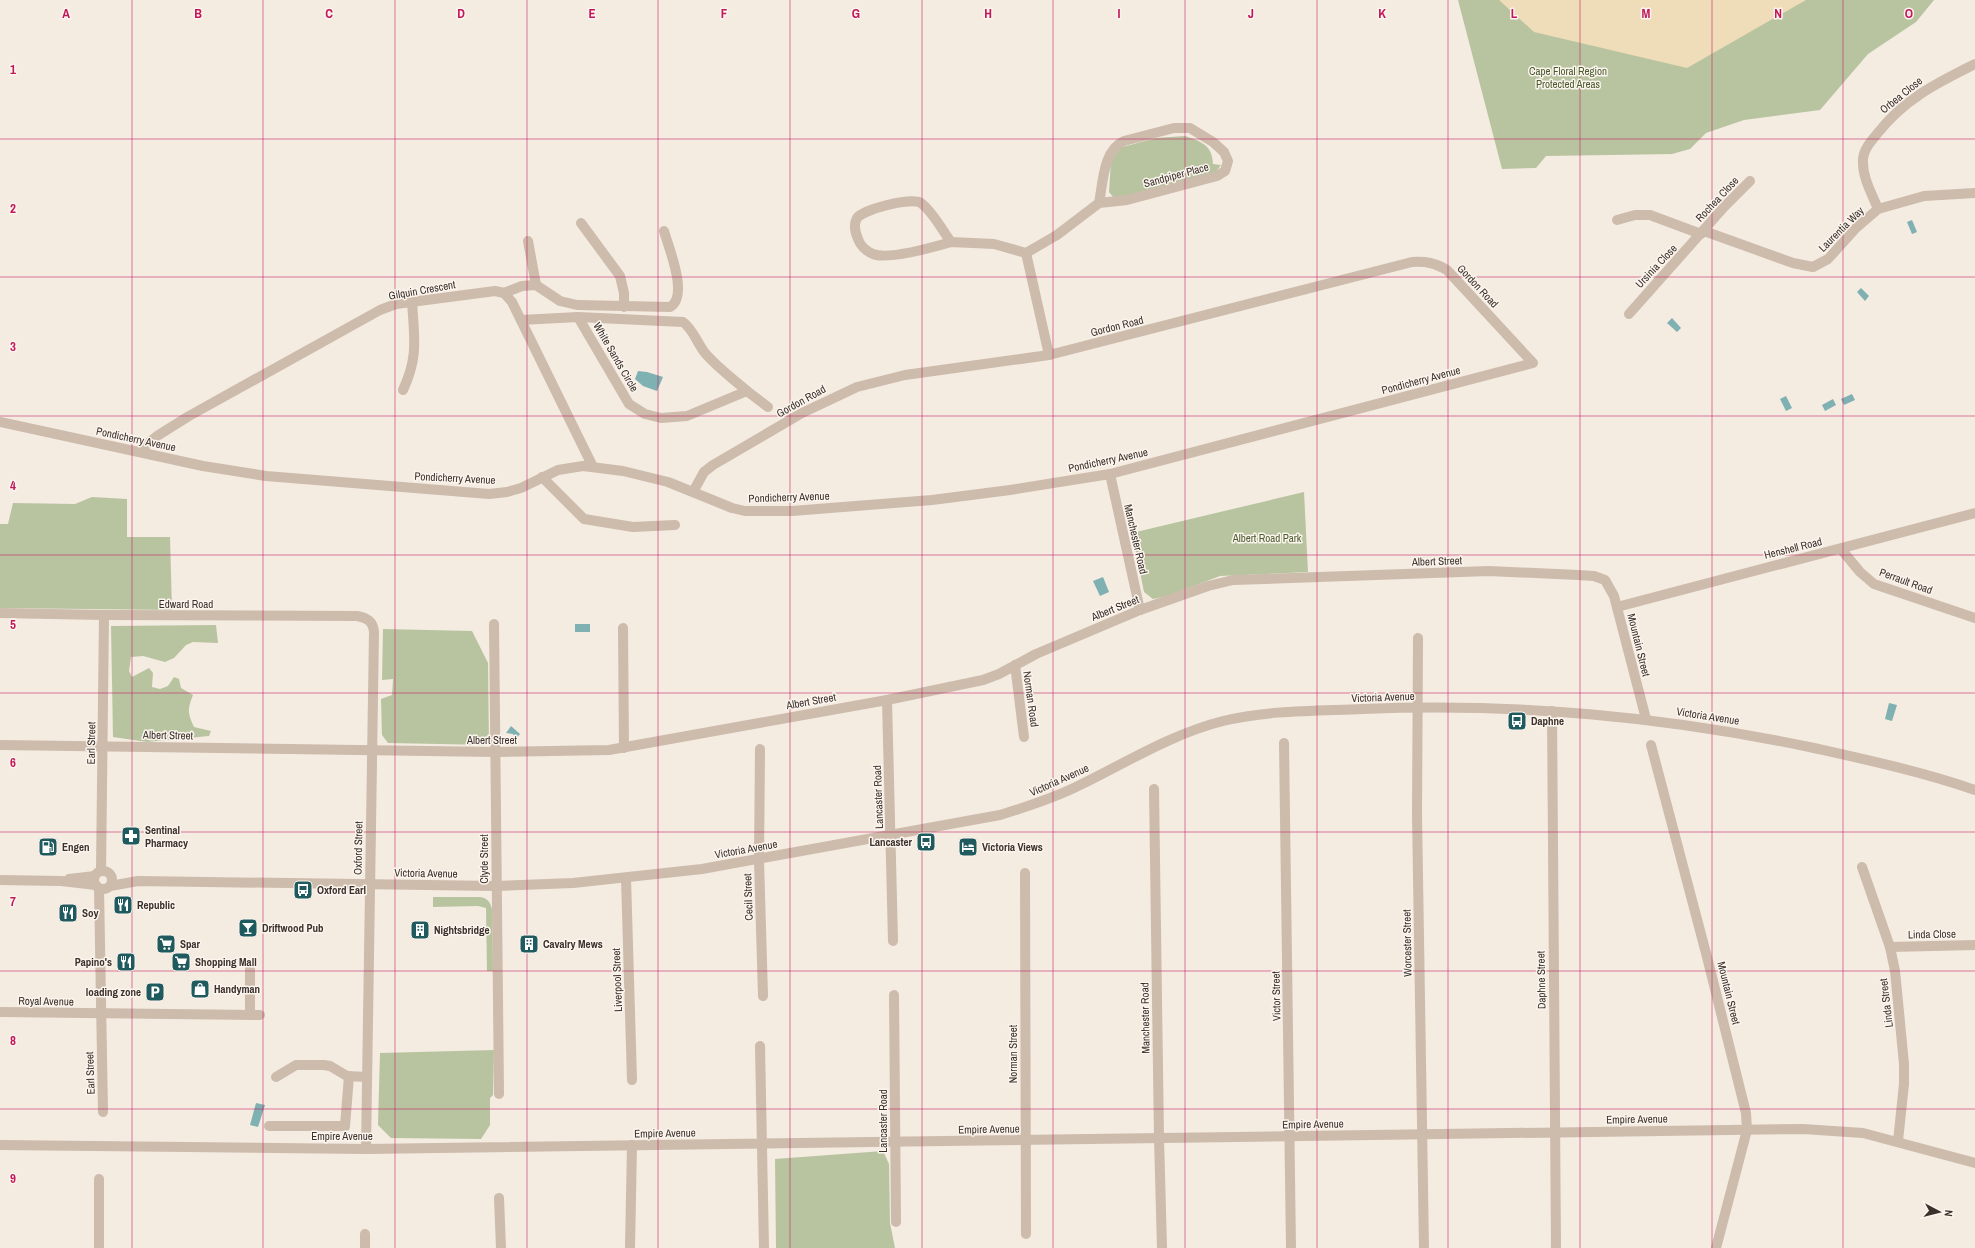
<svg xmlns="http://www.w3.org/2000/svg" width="1975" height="1248" font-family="'Archivo Narrow',sans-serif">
<rect width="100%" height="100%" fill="#f4ebe1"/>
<g fill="#b8c4a0">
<path d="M 1458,0 L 1934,0 L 1916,22 L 1868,54 L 1820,110 L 1744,120 L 1706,133 L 1690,149 L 1672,154 L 1546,156 L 1536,168 L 1502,169 Z"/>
<path d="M 1185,136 C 1201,142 1212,144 1213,164 L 1221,165 L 1215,173 L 1123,198 L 1114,198 L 1109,192 L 1111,160 L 1119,148 L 1156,138 Z"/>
<path d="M 1304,492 L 1308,572 L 1220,576 L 1167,596 L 1153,599 L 1144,592 L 1132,533 Z"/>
<path d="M 92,497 L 127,499 L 127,537 L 170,537 L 172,610 L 0,608 L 0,524 L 8,524 L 13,503 L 75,504 Z"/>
<path d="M 216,625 L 218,643 L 193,642 L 186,645 L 174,658 L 165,662 L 143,656 L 131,657 L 129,671 L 132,677 L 149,668 L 153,673 L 152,687 L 160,689 L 168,686 L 174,677 L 179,679 L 181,688 L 193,695 C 187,710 188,713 194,727 L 211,731 L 209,736 L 147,742 L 113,737 L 111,626 Z"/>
<path d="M 383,629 L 472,631 L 488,663 L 489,745 L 388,743 L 382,735 L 381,699 L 392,695 L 393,679 L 382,680 Z"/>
<path d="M 433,897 L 480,897 C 487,898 490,901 492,909 L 493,971 L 487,971 L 486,908 L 478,906 L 433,907 Z"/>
<path d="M 494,1050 L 493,1095 L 490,1098 L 490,1125 L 481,1139 L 391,1138 L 378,1125 L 380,1053 Z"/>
<path d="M 883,1151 L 889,1164 L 890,1223 L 895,1248 L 776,1248 L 775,1159 Z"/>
</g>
<path fill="#efdcb8" d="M 1499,0 L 1806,0 L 1687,68 L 1534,32 Z"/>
<g fill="#7fb0b2">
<path d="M 1912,220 L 1917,232 L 1912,234 L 1907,222 Z"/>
<path d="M 1861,288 L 1869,296 L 1865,301 L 1857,292 Z"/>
<path d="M 1672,318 L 1681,328 L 1677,332 L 1667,323 Z"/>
<path d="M 638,371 L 647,372 L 663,377 L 657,391 L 643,386 L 635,379 Z"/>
<path d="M 1852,394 L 1855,400 L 1844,405 L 1841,399 Z"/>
<path d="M 1786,396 L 1792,408 L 1786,411 L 1780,399 Z"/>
<path d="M 1833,399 L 1836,405 L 1825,411 L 1822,405 Z"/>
<path d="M 1103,577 L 1109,592 L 1100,596 L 1093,581 Z"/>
<rect x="575" y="624" width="15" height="8"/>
<path d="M 1889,703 L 1897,705 L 1892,721 L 1885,719 Z"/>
<path d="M 511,726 L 520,734 L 516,739 L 513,734 L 506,733 Z"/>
<path d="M 256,1103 L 265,1105 L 258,1127 L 250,1125 Z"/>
</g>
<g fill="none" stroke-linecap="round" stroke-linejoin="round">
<g stroke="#cdbbac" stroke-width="10">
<path d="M 1878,209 C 1872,194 1862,177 1863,160 C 1863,150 1871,141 1877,134 C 1904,99 1937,83 1975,64"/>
<path d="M 1617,220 L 1635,215 L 1650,215 L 1701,234"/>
<path d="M 581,223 L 620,276 L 624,293 L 624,307"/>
<path d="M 1704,231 L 1793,263 L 1813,267 L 1828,259 L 1856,228 L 1878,209 L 1924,196 L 1975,193"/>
<path d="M 528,241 L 536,285"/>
<path d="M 951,242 C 934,247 888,260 873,254 C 866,251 860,245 858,239 C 855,232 853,225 857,218 C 864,209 911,197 921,203 C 933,212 942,230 951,242 L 994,244 L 1026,253 L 1057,235 L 1099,203 L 1127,200 L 1217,176 L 1225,171 L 1228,161 L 1224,152 L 1213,142 L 1190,128 L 1174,128 L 1124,141 C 1103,150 1103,183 1099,203"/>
<path d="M 1026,253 L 1049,355"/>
<path d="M 504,293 L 522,286 L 536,285 L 560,301 L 577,305 L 670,307 C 689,296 669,249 664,231"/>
<path d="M 1629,314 L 1724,207 L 1750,181"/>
<path d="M 578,317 L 683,322 C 693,329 697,343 705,353 C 717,367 733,379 747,391"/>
<path d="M 521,320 L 578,317 L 629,404 L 645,414 L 661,418 L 687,416 L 747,391 L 768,407"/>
<path d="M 403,390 C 419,356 414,337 412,301"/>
<path d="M 0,422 L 203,466 L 266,476 L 489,494 L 507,492 L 521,488 L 558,470 L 583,466 L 623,471 L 668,482 L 732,508 L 745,511 L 792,511 L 932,500 L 1010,490 L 1110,474 L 1533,363 L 1447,270 C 1435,263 1426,261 1412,262 L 1049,355 L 905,375 L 857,387 L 802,413 L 713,465 L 704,472 L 693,492"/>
<path d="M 139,451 L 157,436 L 189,416 L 380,310 L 396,304 L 495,291 L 504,293 L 512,302 L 593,467"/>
<path d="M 1110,474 L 1140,610"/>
<path d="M 542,477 L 584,519 L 633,527 L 675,525"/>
<path d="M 1841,549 L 1860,572 L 1874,584 L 1975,618"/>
<path d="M 1617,607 L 1975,513"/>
<path d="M 0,613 L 104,615 L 357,616 C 367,618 373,621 374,632 L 366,1149"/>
<path d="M 494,624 L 499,1094"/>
<path d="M 623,628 L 624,748"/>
<path d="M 1418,638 L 1417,814 L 1424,1248"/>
<path d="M 1015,665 L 1024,737"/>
<path d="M 887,700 L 893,941"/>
<path d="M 1552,711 L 1556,1248"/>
<path d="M 1284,743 L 1291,1248"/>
<path d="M 0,745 L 496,752 L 609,750 L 887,700 L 983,680 L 999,674 L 1036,654 L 1140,610 L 1208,586 L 1233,580 L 1489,571 L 1578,575 L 1594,576 L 1605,580 L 1614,596 L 1646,719"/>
<path d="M 1651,745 L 1707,957 L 1746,1113 L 1747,1130 L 1716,1248"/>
<path d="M 760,749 L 759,860 L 763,996"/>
<path d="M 1154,789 L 1159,1138 L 1162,1248"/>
<path d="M 1862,867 L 1890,947 L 1895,971 L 1904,1064 L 1904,1084 L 1898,1141"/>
<path d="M 101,871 L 104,615"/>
<path d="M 1025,873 L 1026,1234"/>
<path d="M 626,878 L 632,1080"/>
<path d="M 99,888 L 103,1112"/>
<path d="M 1890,947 L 1975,945"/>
<path d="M 894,995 L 896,1222"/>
<path d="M 0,1012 L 260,1015"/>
<path d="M 250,1015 L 250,966"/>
<path d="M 760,1046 L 764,1248"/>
<path d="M 276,1077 L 296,1065 L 324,1065 L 330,1066 L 347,1076 L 366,1077"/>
<path d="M 269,1126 L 345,1126 L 349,1076"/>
<path d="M 0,1145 L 366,1149 L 1803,1129 L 1863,1133 L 1975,1163"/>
<path d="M 499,1198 L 501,1248"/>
<path d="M 99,1248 L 99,1179"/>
<path d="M 365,1248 L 365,1234"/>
<path d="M 630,1248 L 632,1145"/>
</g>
<g stroke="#cdbbac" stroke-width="10">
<circle cx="103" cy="880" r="9"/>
<path d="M 69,879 L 95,876"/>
<path d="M 0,880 L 61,881 L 96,885"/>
<path d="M 110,886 L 138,881 L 496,886 L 573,883 L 702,869 L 1000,815 C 1026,807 1051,799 1076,787 C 1124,764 1171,734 1223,721 C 1268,710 1317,711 1363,709 C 1518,703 1662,716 1814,748 C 1868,760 1923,772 1975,790"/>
</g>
</g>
<path fill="none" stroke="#c2185b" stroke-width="1" stroke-opacity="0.55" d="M 132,0 L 132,1248M 263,0 L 263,1248M 395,0 L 395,1248M 527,0 L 527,1248M 658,0 L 658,1248M 790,0 L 790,1248M 922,0 L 922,1248M 1053,0 L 1053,1248M 1185,0 L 1185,1248M 1317,0 L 1317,1248M 1448,0 L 1448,1248M 1580,0 L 1580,1248M 1712,0 L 1712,1248M 1843,0 L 1843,1248M 0,139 L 1975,139M 0,277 L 1975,277M 0,416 L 1975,416M 0,555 L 1975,555M 0,693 L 1975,693M 0,832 L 1975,832M 0,971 L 1975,971M 0,1109 L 1975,1109"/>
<defs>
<symbol id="bus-square" viewBox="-11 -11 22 22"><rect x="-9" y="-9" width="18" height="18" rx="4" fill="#1f5a5e" stroke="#fbf5ee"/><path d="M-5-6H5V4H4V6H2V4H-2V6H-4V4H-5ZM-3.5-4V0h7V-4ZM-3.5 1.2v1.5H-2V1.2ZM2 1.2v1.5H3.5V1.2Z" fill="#fff"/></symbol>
<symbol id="pharmacy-square" viewBox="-11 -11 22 22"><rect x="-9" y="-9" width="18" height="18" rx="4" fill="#1f5a5e" stroke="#fbf5ee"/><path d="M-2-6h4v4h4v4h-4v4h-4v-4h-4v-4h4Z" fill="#fff"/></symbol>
<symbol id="fuel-square" viewBox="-11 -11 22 22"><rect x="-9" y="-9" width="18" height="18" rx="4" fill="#1f5a5e" stroke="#fbf5ee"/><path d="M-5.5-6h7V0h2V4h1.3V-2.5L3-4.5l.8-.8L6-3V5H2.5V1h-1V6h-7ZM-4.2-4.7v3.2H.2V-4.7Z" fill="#fff"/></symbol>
<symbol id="hotel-square" viewBox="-11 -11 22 22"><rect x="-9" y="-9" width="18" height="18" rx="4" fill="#1f5a5e" stroke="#fbf5ee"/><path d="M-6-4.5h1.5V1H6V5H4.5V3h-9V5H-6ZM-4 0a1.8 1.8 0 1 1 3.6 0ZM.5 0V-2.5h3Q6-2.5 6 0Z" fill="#fff"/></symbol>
<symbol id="restaurant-square" viewBox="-11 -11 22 22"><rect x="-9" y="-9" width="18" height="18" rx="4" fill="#1f5a5e" stroke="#fbf5ee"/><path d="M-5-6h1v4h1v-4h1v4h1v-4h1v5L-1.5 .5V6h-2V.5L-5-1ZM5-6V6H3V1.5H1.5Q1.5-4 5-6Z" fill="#fff"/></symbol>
<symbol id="bar-square" viewBox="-11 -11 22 22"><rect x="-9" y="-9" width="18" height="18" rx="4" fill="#1f5a5e" stroke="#fbf5ee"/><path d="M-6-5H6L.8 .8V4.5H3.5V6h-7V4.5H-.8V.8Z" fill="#fff"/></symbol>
<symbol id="building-square" viewBox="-11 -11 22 22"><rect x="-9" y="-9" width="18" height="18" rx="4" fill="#1f5a5e" stroke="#fbf5ee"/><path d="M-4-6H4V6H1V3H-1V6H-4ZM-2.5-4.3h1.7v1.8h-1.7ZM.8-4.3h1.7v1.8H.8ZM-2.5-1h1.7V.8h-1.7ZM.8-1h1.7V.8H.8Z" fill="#fff"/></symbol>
<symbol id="supermarket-square" viewBox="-11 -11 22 22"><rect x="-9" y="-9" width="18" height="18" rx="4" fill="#1f5a5e" stroke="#fbf5ee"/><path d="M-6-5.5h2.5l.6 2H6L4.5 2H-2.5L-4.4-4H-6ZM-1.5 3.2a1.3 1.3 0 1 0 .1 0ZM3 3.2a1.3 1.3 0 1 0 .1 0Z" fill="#fff"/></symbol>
<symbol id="shop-square" viewBox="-11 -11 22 22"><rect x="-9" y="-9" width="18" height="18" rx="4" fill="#1f5a5e" stroke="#fbf5ee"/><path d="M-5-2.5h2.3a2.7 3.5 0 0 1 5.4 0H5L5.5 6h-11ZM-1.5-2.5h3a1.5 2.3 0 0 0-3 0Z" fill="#fff"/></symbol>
<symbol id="parking-square" viewBox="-11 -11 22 22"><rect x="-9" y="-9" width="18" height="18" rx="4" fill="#1f5a5e" stroke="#fbf5ee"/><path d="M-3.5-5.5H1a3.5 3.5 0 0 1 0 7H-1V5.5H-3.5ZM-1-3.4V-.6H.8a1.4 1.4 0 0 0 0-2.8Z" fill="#fff"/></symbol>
</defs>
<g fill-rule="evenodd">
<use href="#bus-square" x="1506" y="710" width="22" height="22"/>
<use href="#pharmacy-square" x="120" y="825" width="22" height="22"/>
<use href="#bus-square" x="915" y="831" width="22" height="22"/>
<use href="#fuel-square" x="37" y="836" width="22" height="22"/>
<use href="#hotel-square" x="957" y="836" width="22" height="22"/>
<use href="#bus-square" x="292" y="879" width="22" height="22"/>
<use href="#restaurant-square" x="112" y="894" width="22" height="22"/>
<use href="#restaurant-square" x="57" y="902" width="22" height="22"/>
<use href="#bar-square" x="237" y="917" width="22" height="22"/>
<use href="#building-square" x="409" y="919" width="22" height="22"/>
<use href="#supermarket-square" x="155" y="933" width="22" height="22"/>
<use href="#building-square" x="518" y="933" width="22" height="22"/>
<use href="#restaurant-square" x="115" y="951" width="22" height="22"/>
<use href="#supermarket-square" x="170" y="951" width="22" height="22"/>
<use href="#shop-square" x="189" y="978" width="22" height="22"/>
<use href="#parking-square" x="144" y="981" width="22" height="22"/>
</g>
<g text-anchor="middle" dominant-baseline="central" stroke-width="3" stroke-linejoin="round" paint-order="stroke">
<g font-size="11" fill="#4a5a2e" stroke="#fbf5ee">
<text x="1568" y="71">Cape Floral Region<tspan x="1568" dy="13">Protected Areas</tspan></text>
<text x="1267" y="538">Albert Road Park</text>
</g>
<g font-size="11" fill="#3b302b" stroke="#fbf5ee">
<text transform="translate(1901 95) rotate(-39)">Orbea Close</text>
<text transform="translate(1176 175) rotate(-15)">Sandpiper Place</text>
<text transform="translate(1717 199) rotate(-47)">Rochea Close</text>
<text transform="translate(1841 229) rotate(-45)">Laurentia Way</text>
<text transform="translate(1656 266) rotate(-47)">Ursinia Close</text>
<text transform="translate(1478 286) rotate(47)">Gordon Road</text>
<text transform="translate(422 290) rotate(-10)">Gilquin Crescent</text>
<text transform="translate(1117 326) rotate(-14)">Gordon Road</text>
<text transform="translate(616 357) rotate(60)">White Sands Circle</text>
<text transform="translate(1421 380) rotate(-15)">Pondicherry Avenue</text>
<text transform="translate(801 401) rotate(-29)">Gordon Road</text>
<text transform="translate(136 439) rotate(12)">Pondicherry Avenue</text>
<text transform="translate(1108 460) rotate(-12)">Pondicherry Avenue</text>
<text transform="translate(455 478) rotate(3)">Pondicherry Avenue</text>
<text transform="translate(789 497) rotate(-2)">Pondicherry Avenue</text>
<text transform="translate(1136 539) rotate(77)">Manchester Road</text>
<text transform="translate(1793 548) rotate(-14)">Henshell Road</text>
<text transform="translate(1437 561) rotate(-2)">Albert Street</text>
<text transform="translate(1906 581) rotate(20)">Perrault Road</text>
<text x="186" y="604">Edward Road</text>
<text transform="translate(1115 608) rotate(-22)">Albert Street</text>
<text transform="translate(1639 645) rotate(76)">Mountain Street</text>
<text transform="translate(1383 697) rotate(-2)">Victoria Avenue</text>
<text transform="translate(1031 699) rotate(82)">Norman Road</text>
<text transform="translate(811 701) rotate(-10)">Albert Street</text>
<text transform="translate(1708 716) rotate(9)">Victoria Avenue</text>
<text transform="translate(168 735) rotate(1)">Albert Street</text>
<text x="492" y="740">Albert Street</text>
<text transform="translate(91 743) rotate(-89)">Earl Street</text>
<text transform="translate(1059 780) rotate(-24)">Victoria Avenue</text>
<text transform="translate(878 797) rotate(-92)">Lancaster Road</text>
<text transform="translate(358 848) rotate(-89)">Oxford Street</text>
<text transform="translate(746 849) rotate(-10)">Victoria Avenue</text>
<text transform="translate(484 859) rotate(-90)">Clyde Street</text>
<text transform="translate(426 873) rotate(1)">Victoria Avenue</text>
<text transform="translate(748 897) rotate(-92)">Cecil Street</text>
<text transform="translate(1932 934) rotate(-1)">Linda Close</text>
<text transform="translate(1407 943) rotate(-91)">Worcester Street</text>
<text transform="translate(617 980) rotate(-92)">Liverpool Street</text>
<text transform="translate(1541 980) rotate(-91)">Daphne Street</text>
<text transform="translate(1729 993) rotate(76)">Mountain Street</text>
<text transform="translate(1276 996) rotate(-91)">Victor Street</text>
<text transform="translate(46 1001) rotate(1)">Royal Avenue</text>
<text transform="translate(1886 1003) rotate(-97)">Linda Street</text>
<text transform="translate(1145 1018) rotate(-91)">Manchester Road</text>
<text transform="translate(1013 1054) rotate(-90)">Norman Street</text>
<text transform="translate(90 1073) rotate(-92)">Earl Street</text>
<text transform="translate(1637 1119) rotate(-1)">Empire Avenue</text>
<text transform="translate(883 1121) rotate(-90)">Lancaster Road</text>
<text transform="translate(1313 1124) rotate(-1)">Empire Avenue</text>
<text transform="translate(989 1129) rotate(-1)">Empire Avenue</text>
<text transform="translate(665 1133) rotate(-1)">Empire Avenue</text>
<text x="342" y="1136">Empire Avenue</text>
</g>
<g font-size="11" font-weight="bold" fill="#3b302b" stroke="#fbf5ee" text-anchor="start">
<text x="1531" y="721">Daphne</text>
<text x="145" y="830">Sentinal<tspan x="145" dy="13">Pharmacy</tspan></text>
<text x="912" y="842" text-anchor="end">Lancaster</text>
<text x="62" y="847">Engen</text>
<text x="982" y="847">Victoria Views</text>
<text x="317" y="890">Oxford Earl</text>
<text x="137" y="905">Republic</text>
<text x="82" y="913">Soy</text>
<text x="262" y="928">Driftwood Pub</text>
<text x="434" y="930">Nightsbridge</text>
<text x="180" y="944">Spar</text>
<text x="543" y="944">Cavalry Mews</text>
<text x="112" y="962" text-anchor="end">Papino's</text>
<text x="195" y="962">Shopping Mall</text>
<text x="214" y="989">Handyman</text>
<text x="141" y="992" text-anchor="end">loading zone</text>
</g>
</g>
<g font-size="13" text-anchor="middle" font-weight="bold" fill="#c2185b" stroke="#fbf5ee" stroke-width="3" stroke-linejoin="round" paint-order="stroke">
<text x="66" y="18">A</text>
<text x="198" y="18">B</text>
<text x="329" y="18">C</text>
<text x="461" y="18">D</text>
<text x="592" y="18">E</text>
<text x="724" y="18">F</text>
<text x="856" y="18">G</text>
<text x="988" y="18">H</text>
<text x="1119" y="18">I</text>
<text x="1251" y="18">J</text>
<text x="1382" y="18">K</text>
<text x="1514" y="18">L</text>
<text x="1646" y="18">M</text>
<text x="1778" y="18">N</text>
<text x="1909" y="18">O</text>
<text x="13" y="74">1</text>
<text x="13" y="213">2</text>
<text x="13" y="351">3</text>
<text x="13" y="490">4</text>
<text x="13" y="629">5</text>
<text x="13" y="767">6</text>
<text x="13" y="906">7</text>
<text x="13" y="1045">8</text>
<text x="13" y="1183">9</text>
</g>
<g transform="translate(1939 1212) rotate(97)" stroke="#fbf5ee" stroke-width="3" paint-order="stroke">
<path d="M0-3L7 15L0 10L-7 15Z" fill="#3b302b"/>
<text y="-6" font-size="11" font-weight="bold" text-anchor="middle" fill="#3b302b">N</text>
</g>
</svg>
